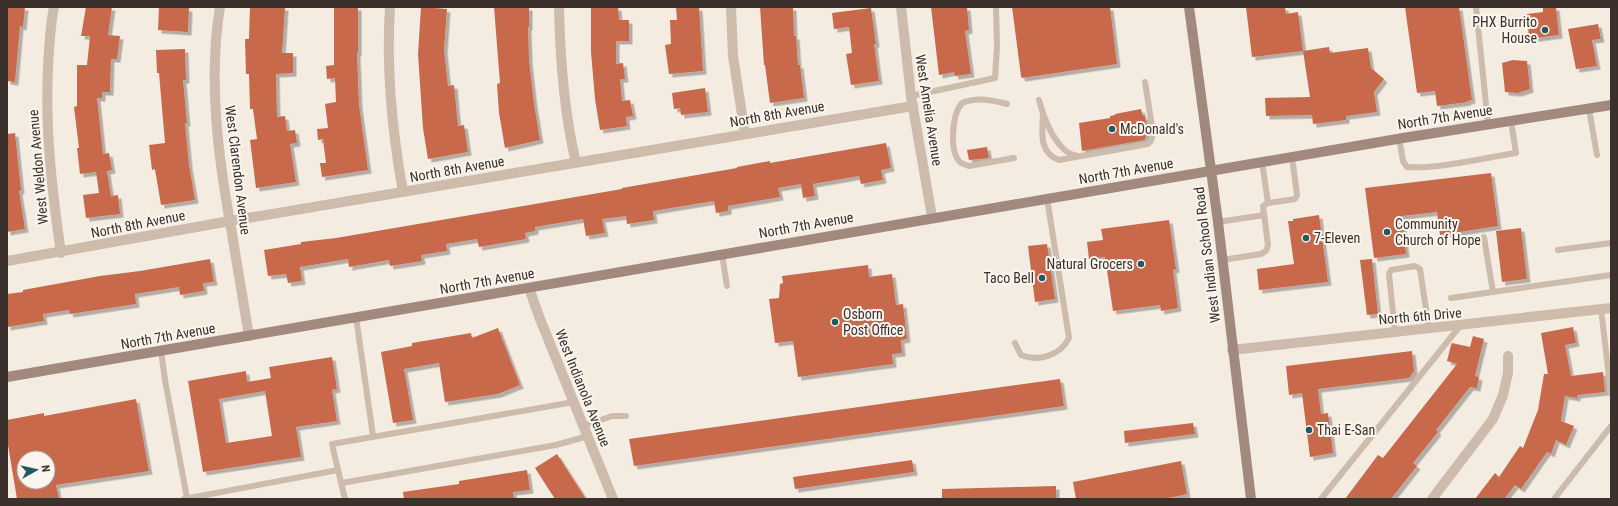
<svg xmlns="http://www.w3.org/2000/svg" width="1618" height="506" font-family="'Roboto Condensed',sans-serif">
<defs>
<filter id="shadow"><feDropShadow dx="3.5" dy="3.5" stdDeviation="0" flood-color="#0004"/></filter>
</defs>
<rect width="100%" height="100%" fill="#f4ebe1"/>
<g fill="#c8694b" fill-rule="evenodd" filter="url(#shadow)">
<path d="M 7,7 L 25,7 L 23,27 L 20,26 L 15,82 L 7,81 Z"/>
<path d="M 86,7 L 112,7 L 108,35 L 120,36 L 117,59 L 111,59 L 110,92 L 102,92 L 102,98 L 97,98 L 103,154 L 109,153 L 112,170 L 107,171 L 111,196 L 118,195 L 120,214 L 86,218 L 83,195 L 99,193 L 96,172 L 80,174 L 77,148 L 79,148 L 74,107 L 77,106 L 77,65 L 87,65 L 90,36 L 81,36 Z"/>
<path d="M 159,7 L 189,8 L 188,32 L 158,30 Z"/>
<path d="M 250,7 L 285,7 L 282,53 L 293,53 L 293,73 L 276,74 L 277,117 L 285,116 L 287,131 L 295,130 L 297,143 L 290,144 L 296,182 L 256,188 L 250,140 L 257,139 L 253,109 L 250,109 L 249,74 L 246,74 L 245,39 L 249,39 Z"/>
<path d="M 334,7 L 358,7 L 358,53 L 357,53 L 359,105 L 368,170 L 322,177 L 320,163 L 326,163 L 323,139 L 318,140 L 317,129 L 328,128 L 325,104 L 336,102 L 335,78 L 327,79 L 326,66 L 334,65 Z"/>
<path d="M 421,7 L 447,9 L 444,50 L 448,86 L 454,85 L 458,126 L 464,125 L 468,152 L 428,159 L 423,128 L 418,54 Z"/>
<path d="M 494,7 L 529,7 L 529,27 L 528,27 L 529,60 L 534,104 L 540,140 L 505,148 L 499,113 L 497,84 L 500,83 Z"/>
<path d="M 591,7 L 618,7 L 619,20 L 629,20 L 629,41 L 616,41 L 616,64 L 623,63 L 625,79 L 620,79 L 622,101 L 630,100 L 633,116 L 626,117 L 627,126 L 600,130 L 595,99 L 591,52 Z"/>
<path d="M 676,7 L 699,7 L 703,71 L 669,74 L 665,45 L 671,44 L 670,20 L 677,20 Z"/>
<path d="M 760,7 L 793,7 L 794,36 L 796,36 L 798,65 L 800,65 L 804,98 L 770,103 L 765,65 L 764,65 Z"/>
<path d="M 931,7 L 967,7 L 969,30 L 965,31 L 971,74 L 955,76 L 954,72 L 939,75 Z"/>
<path d="M 1012,7 L 1110,7 L 1117,64 L 1022,78 L 1021,76 Z"/>
<path d="M 1246,7 L 1285,7 L 1286,14 L 1298,12 L 1303,51 L 1252,57 Z"/>
<path d="M 1405,7 L 1459,7 L 1472,100 L 1467,101 L 1468,102 L 1437,106 L 1435,91 L 1417,93 Z"/>
<path d="M 1543,7 L 1556,7 L 1559,35 L 1529,39 L 1527,14 L 1543,12 Z"/>
<path d="M 871,8 L 876,44 L 874,44 L 879,81 L 851,85 L 846,54 L 852,53 L 849,27 L 834,29 L 832,13 Z"/>
<path d="M 1598,24 L 1601,39 L 1592,40 L 1597,66 L 1576,69 L 1568,29 Z"/>
<path d="M 1329,47 L 1330,53 L 1368,48 L 1371,68 L 1384,79 L 1374,92 L 1377,112 L 1346,116 L 1346,120 L 1313,124 L 1312,115 L 1266,116 L 1265,98 L 1310,97 L 1303,51 Z"/>
<path d="M 185,49 L 186,80 L 183,80 L 187,123 L 185,123 L 189,165 L 195,200 L 161,205 L 155,169 L 152,170 L 149,145 L 165,143 L 159,73 L 157,73 L 156,50 Z"/>
<path d="M 1513,60 L 1527,61 L 1530,89 L 1518,93 L 1505,92 L 1502,63 Z"/>
<path d="M 705,88 L 708,112 L 681,115 L 680,108 L 674,109 L 672,93 Z"/>
<path d="M 1141,109 L 1143,116 L 1145,116 L 1148,135 L 1146,136 L 1145,140 L 1082,151 L 1079,123 L 1110,118 L 1110,116 L 1115,115 L 1115,114 Z"/>
<path d="M 15,133 L 21,190 L 19,191 L 25,229 L 7,232 L 7,134 Z"/>
<path d="M 886,143 L 891,168 L 881,170 L 883,180 L 861,184 L 859,176 L 813,184 L 815,196 L 803,198 L 801,184 L 778,188 L 780,197 L 728,206 L 728,211 L 716,213 L 714,201 L 653,211 L 654,220 L 627,224 L 626,216 L 602,219 L 605,233 L 586,236 L 583,219 L 535,227 L 535,231 L 525,233 L 526,239 L 479,247 L 477,239 L 446,244 L 447,251 L 421,255 L 422,261 L 390,266 L 389,260 L 349,267 L 348,259 L 300,267 L 302,281 L 288,283 L 286,274 L 268,276 L 264,250 L 301,244 L 301,242 L 336,238 L 622,189 L 622,188 L 737,168 L 737,167 L 770,161 L 770,163 Z"/>
<path d="M 987,147 L 989,158 L 969,160 L 967,150 Z"/>
<path d="M 1491,173 L 1498,226 L 1440,235 L 1437,212 L 1402,216 L 1406,254 L 1374,258 L 1365,188 Z"/>
<path d="M 1319,215 L 1328,282 L 1259,290 L 1257,269 L 1294,264 L 1288,221 L 1293,221 L 1293,219 Z"/>
<path d="M 1169,220 L 1176,269 L 1173,270 L 1178,308 L 1161,311 L 1160,305 L 1113,311 L 1105,257 L 1089,259 L 1087,242 L 1103,240 L 1101,229 Z"/>
<path d="M 1521,228 L 1527,279 L 1502,282 L 1496,231 Z"/>
<path d="M 1047,244 L 1055,299 L 1035,302 L 1028,246 Z"/>
<path d="M 210,259 L 214,282 L 203,283 L 204,291 L 180,295 L 179,287 L 135,294 L 136,304 L 70,314 L 69,310 L 43,314 L 44,321 L 7,327 L 7,294 L 23,292 L 23,290 L 100,276 L 140,271 Z"/>
<path d="M 1372,259 L 1378,314 L 1367,315 L 1360,260 Z"/>
<path d="M 868,265 L 869,277 L 892,274 L 896,305 L 903,304 L 907,339 L 901,340 L 902,353 L 892,354 L 893,364 L 798,377 L 793,341 L 775,343 L 769,299 L 779,298 L 780,284 L 783,283 L 782,276 Z"/>
<path d="M 1573,327 L 1576,343 L 1565,345 L 1571,376 L 1603,372 L 1605,392 L 1577,395 L 1577,398 L 1565,396 L 1561,421 L 1574,426 L 1566,445 L 1556,440 L 1551,454 L 1547,452 L 1521,489 L 1515,485 L 1504,499 L 1475,499 L 1495,473 L 1499,477 L 1520,446 L 1523,448 L 1538,410 L 1544,374 L 1548,374 L 1541,333 Z"/>
<path d="M 498,328 L 520,385 L 498,394 L 445,402 L 439,363 L 404,369 L 413,420 L 393,423 L 381,352 L 412,346 L 412,343 L 471,333 L 472,338 Z"/>
<path d="M 1473,336 L 1484,339 L 1475,376 L 1479,377 L 1477,388 L 1470,387 L 1436,430 L 1438,432 L 1413,463 L 1417,466 L 1391,499 L 1345,499 L 1378,455 L 1383,458 L 1457,364 L 1447,361 L 1451,345 L 1452,343 L 1470,347 Z"/>
<path d="M 1412,351 L 1414,371 L 1409,378 L 1318,389 L 1321,414 L 1328,413 L 1333,453 L 1310,457 L 1302,393 L 1289,395 L 1286,366 Z"/>
<path d="M 332,357 L 337,389 L 332,390 L 337,421 L 296,427 L 301,457 L 203,472 L 188,381 L 246,371 L 247,382 L 271,378 L 269,367 ZM 265,391 L 272,436 L 226,443 L 219,399 Z"/>
<path d="M 1060,379 L 1064,406 L 634,466 L 629,439 Z"/>
<path d="M 136,399 L 149,471 L 56,485 L 59,499 L 17,499 L 7,439 L 7,420 L 44,413 L 44,416 ZM 24,458 L 48,458 L 48,482 L 24,482 Z"/>
<path d="M 1193,423 L 1195,434 L 1125,443 L 1124,431 Z"/>
<path d="M 557,454 L 586,499 L 555,499 L 535,468 Z"/>
<path d="M 912,460 L 914,472 L 795,489 L 793,477 Z"/>
<path d="M 1181,461 L 1187,494 L 1164,499 L 1076,499 L 1073,482 Z"/>
<path d="M 527,470 L 530,490 L 513,492 L 514,499 L 404,499 L 403,492 L 459,484 L 459,481 Z"/>
<path d="M 1056,486 L 1056,499 L 942,499 L 942,489 Z"/>
</g>
<g fill="none" stroke-linecap="round" stroke-linejoin="round">
<g stroke="#cdbbac" stroke-width="6">
<path d="M 1476,7 L 1488,124"/>
<path d="M 911,96 L 995,78 L 997,47 L 996,7"/>
<path d="M 1039,100 C 1043,116 1052,140 1066,151 C 1069,154 1074,155 1078,156"/>
<path d="M 1007,104 C 992,100 977,97 962,103 C 952,114 949,151 960,162 C 962,164 966,165 969,166 L 1014,158"/>
<path d="M 1589,109 L 1597,155"/>
<path d="M 1043,115 C 1042,133 1039,153 1059,160 L 1148,144 L 1151,141 L 1153,133 L 1145,82"/>
<path d="M 1399,138 L 1403,161 L 1407,167 C 1440,169 1483,158 1516,153 L 1511,121"/>
<path d="M 1262,162 L 1268,203"/>
<path d="M 1218,222 L 1264,215"/>
<path d="M 1484,237 L 1493,292"/>
<path d="M 1558,250 L 1611,243"/>
<path d="M 722,254 L 727,286"/>
<path d="M 1222,260 L 1261,254 L 1266,251 L 1268,245 L 1263,206 L 1268,203 L 1295,199 L 1297,195 L 1292,157"/>
<path d="M 1451,298 L 1611,275"/>
<path d="M 1601,309 L 1611,394"/>
<path d="M 356,317 L 373,436"/>
<path d="M 1395,332 L 1389,274 L 1391,270 L 1415,266 L 1420,269 L 1429,329"/>
<path d="M 1015,343 L 1021,355 C 1038,362 1060,356 1069,338 L 1047,198"/>
<path d="M 161,351 L 165,380 L 187,498"/>
<path d="M 584,426 L 612,416 L 626,416"/>
<path d="M 338,470 L 345,499"/>
<path d="M 342,483 L 556,445 L 588,436"/>
<path d="M 184,499 L 338,470 L 332,444 L 574,402"/>
<path d="M 1321,499 L 1460,326"/>
<path d="M 1554,499 L 1611,426"/>
</g>
<g stroke="#cdbbac" stroke-width="10">
<path d="M 54,7 C 50,27 49,48 48,68 C 45,130 52,191 61,253"/>
<path d="M 220,7 C 208,80 218,156 231,228 C 237,264 243,300 249,336"/>
<path d="M 390,7 C 386,69 392,131 403,192"/>
<path d="M 559,7 C 560,60 564,112 576,163"/>
<path d="M 731,7 L 733,56 L 745,134"/>
<path d="M 901,7 L 911,96 L 932,217"/>
<path d="M 7,261 L 230,221 L 913,106"/>
<path d="M 529,288 L 540,319 L 613,499"/>
<path d="M 1232,350 L 1611,308"/>
<path d="M 1432,499 L 1493,419 L 1503,395 L 1508,373 L 1508,356"/>
</g>
<g stroke="#a18a7d" stroke-width="10">
<path d="M 1189,7 L 1218,222 L 1251,499"/>
<path d="M 7,377 L 1403,138 L 1611,105"/>
</g>
</g>
<g fill="#1f5a5e" stroke="#fbf5ee" stroke-width="1.5">
<circle cx="1545" cy="30" r="4"/>
<circle cx="1112" cy="129" r="4"/>
<circle cx="1387" cy="232" r="4"/>
<circle cx="1306" cy="238" r="4"/>
<circle cx="1141" cy="264" r="4"/>
<circle cx="1042" cy="278" r="4"/>
<circle cx="835" cy="322" r="4"/>
<circle cx="1309" cy="430" r="4"/>
</g>
<g text-anchor="middle" dominant-baseline="central" stroke-width="4" stroke-linejoin="round" paint-order="stroke">
<g font-size="14" fill="#3b302b" stroke="#fbf5ee" text-anchor="start">
<text x="1537" y="22" text-anchor="end">PHX Burrito<tspan x="1537" dy="16">House</tspan></text>
<text x="1120" y="129">McDonald's</text>
<text x="1395" y="224">Community<tspan x="1395" dy="16">Church of Hope</tspan></text>
<text x="1314" y="238">7-Eleven</text>
<text x="1133" y="264" text-anchor="end">Natural Grocers</text>
<text x="1034" y="278" text-anchor="end">Taco Bell</text>
<text x="843" y="314">Osborn<tspan x="843" dy="16">Post Office</tspan></text>
<text x="1317" y="430">Thai E-San</text>
</g>
<g font-size="14" fill="#3b302b" stroke="#fbf5ee">
<text transform="translate(929 110) rotate(81)">West Amelia Avenue</text>
<text transform="translate(777 114) rotate(-10)">North 8th Avenue</text>
<text transform="translate(1445 117) rotate(-9)">North 7th Avenue</text>
<text transform="translate(38 167) rotate(-95)">West Weldon Avenue</text>
<text transform="translate(457 169) rotate(-10)">North 8th Avenue</text>
<text transform="translate(238 170) rotate(83)">West Clarendon Avenue</text>
<text transform="translate(1126 171) rotate(-10)">North 7th Avenue</text>
<text transform="translate(138 224) rotate(-11)">North 8th Avenue</text>
<text transform="translate(806 225) rotate(-10)">North 7th Avenue</text>
<text transform="translate(1207 255) rotate(-97)">West Indian School Road</text>
<text transform="translate(487 281) rotate(-10)">North 7th Avenue</text>
<text transform="translate(1420 316) rotate(-5)">North 6th Drive</text>
<text transform="translate(168 336) rotate(-10)">North 7th Avenue</text>
<text transform="translate(583 388) rotate(68)">West Indianola Avenue</text>
</g>
</g>
<rect width="1618" height="506" fill="none" stroke="#3b302b" stroke-width="16"/>
<g transform="translate(36 470) rotate(82)"><circle r="19" fill="#fbf5ee" stroke="#aea6a0"/>
<path d="M0-3L7 15L0 10L-7 15Z" fill="#1f5a5e"/>
<text y="-6" font-size="11" font-weight="bold" text-anchor="middle" fill="#3b302b">N</text>
</g>
</svg>
